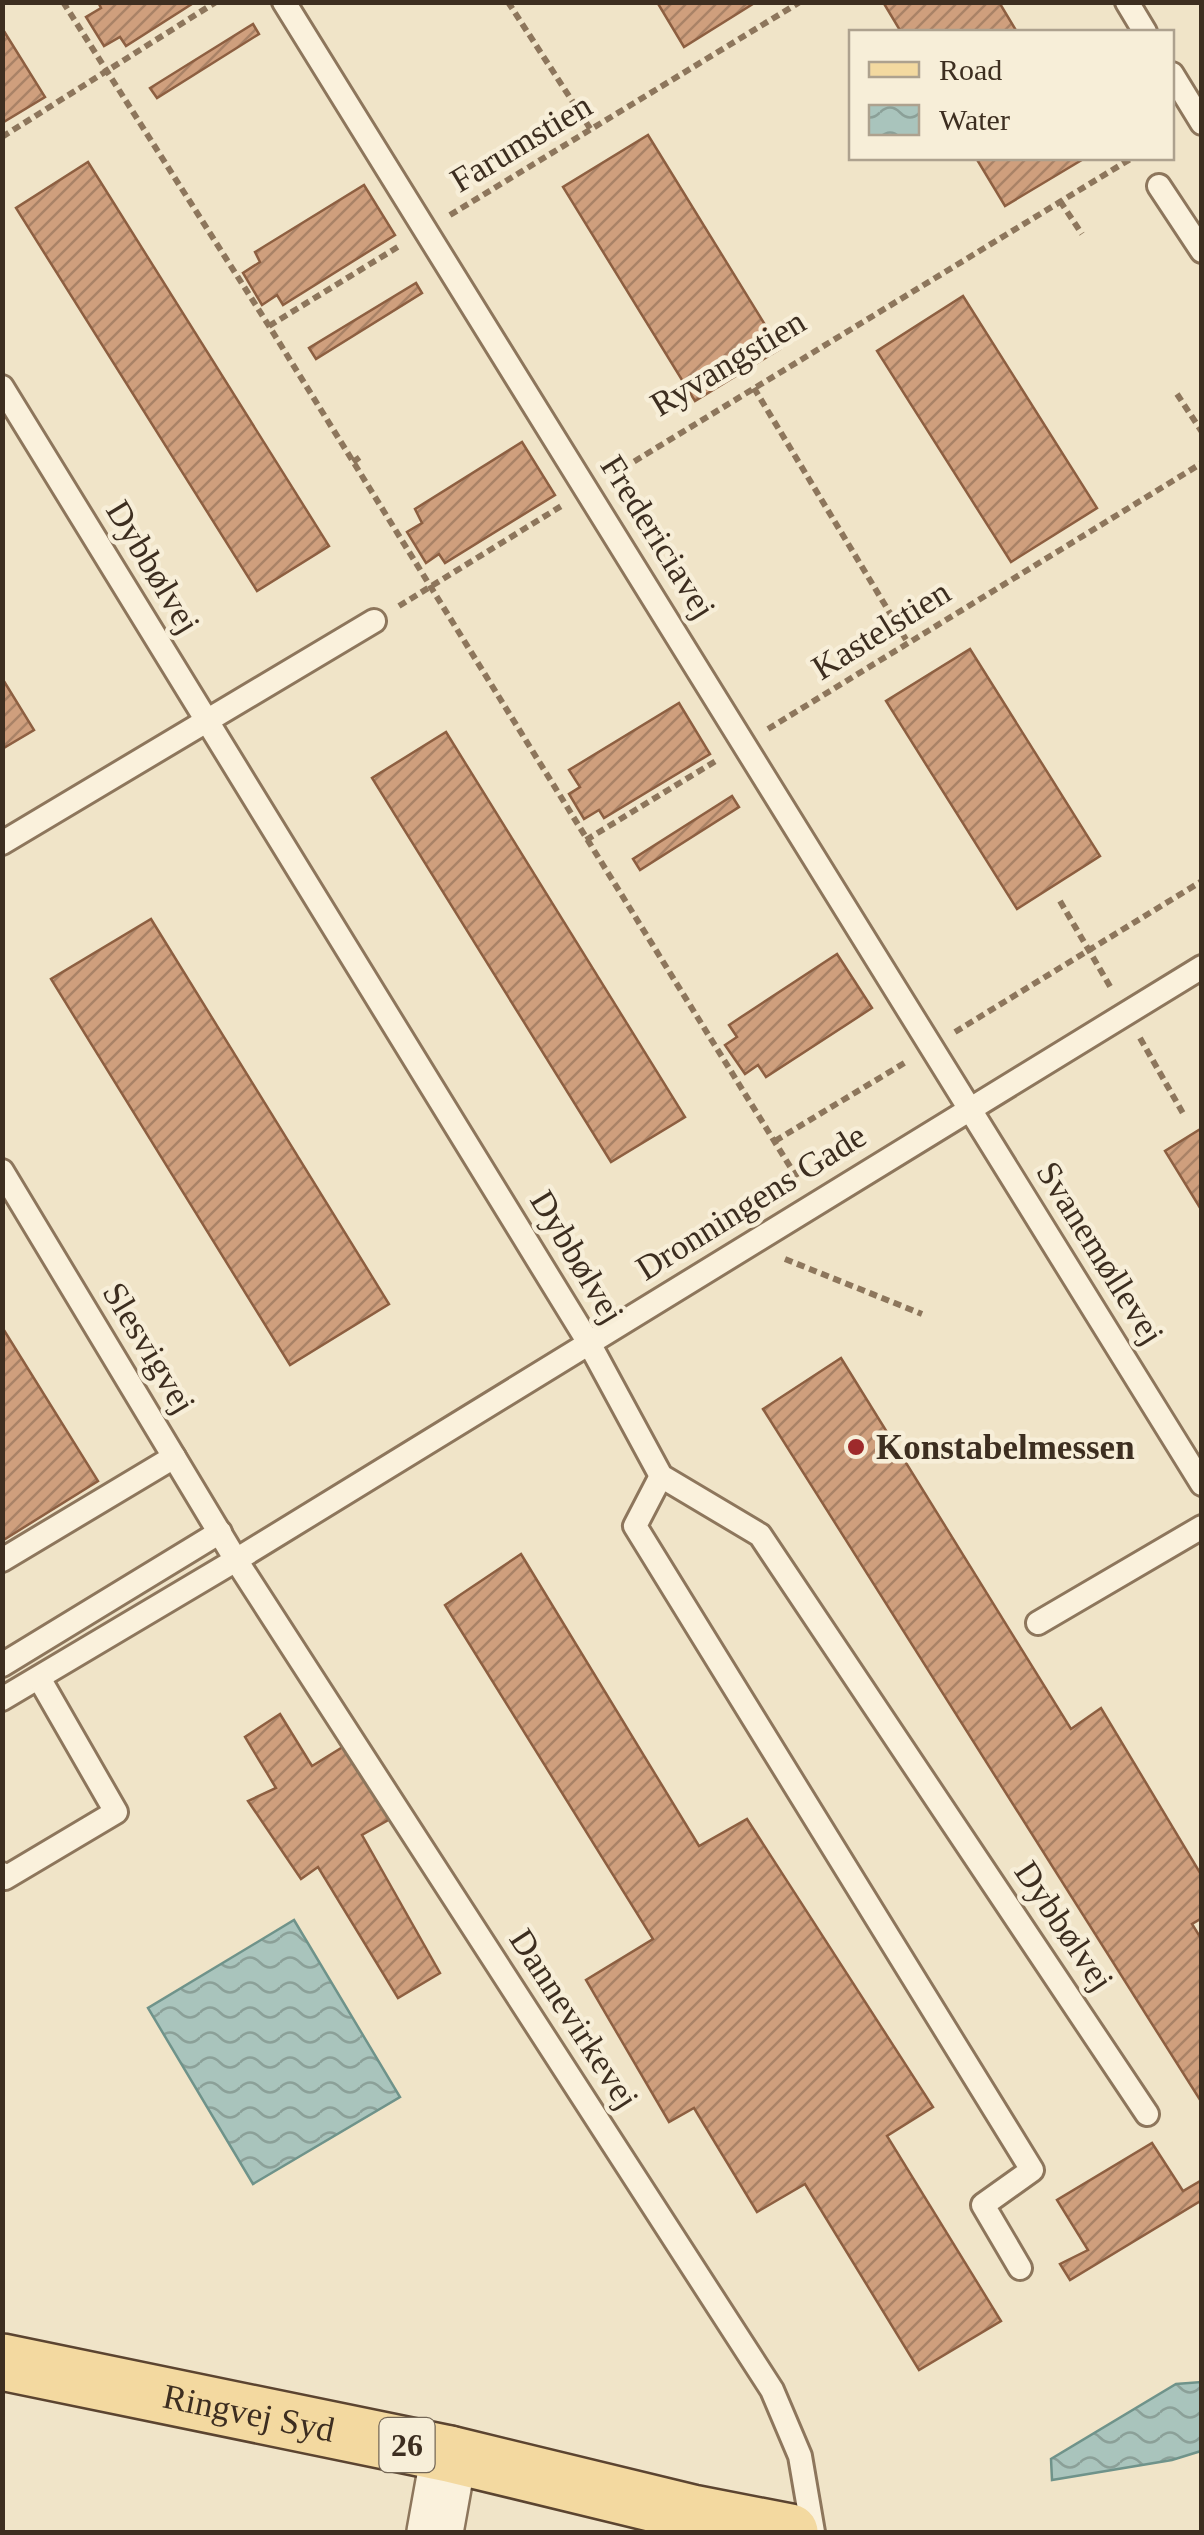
<svg xmlns="http://www.w3.org/2000/svg" width="1204" height="2535" font-family="'Times New Roman',serif">
<defs>
<pattern id="water-waves" width="16" height="10" patternUnits="userSpaceOnUse" patternTransform="scale(2.5)"><rect width="16" height="10" fill="#a9c4bc"/><path d="M0 5q4-4 8 0t8 0" fill="none" stroke="#8ba098"/></pattern>
<pattern id="building-hatch" width="6" height="6" patternUnits="userSpaceOnUse" patternTransform="scale(2.5)"><rect width="6" height="6" fill="#cf9f7d"/><path d="M-1 1l2-2M0 6l6-6M5 7l2-2" fill="none" stroke="#a98266"/></pattern>
</defs>
<rect width="100%" height="100%" fill="#f0e4c8"/>
<g fill="url(#water-waves)" stroke="#6f938a" stroke-width="2.5">
<path d="M 294,1920 L 400,2097 L 253,2184 L 148,2008 Z"/>
<path d="M 1201,2382 L 1201,2451 L 1172,2460 L 1052,2480 L 1051,2459 L 1176,2384 Z"/>
</g>
<g fill="url(#building-hatch)" stroke="#8d5f41" stroke-width="2.5">
<path d="M 98,2 L 195,2 L 126,46 L 120,37 L 104,46 L 86,17 L 101,8 Z"/>
<path d="M 657,2 L 756,2 L 684,47 Z"/>
<path d="M 883,2 L 999,2 L 1017,32 L 901,32 Z"/>
<path d="M 253,24 L 259,34 L 157,98 L 150,88 Z"/>
<path d="M 2,28 L 45,97 L 2,123 Z"/>
<path d="M 648,135 L 780,349 L 695,401 L 563,187 Z"/>
<path d="M 976,158 L 1085,158 L 1005,206 Z"/>
<path d="M 88,162 L 329,546 L 257,591 L 16,208 Z"/>
<path d="M 364,185 L 395,235 L 283,305 L 277,295 L 262,305 L 243,273 L 260,262 L 255,252 Z"/>
<path d="M 416,283 L 422,293 L 316,359 L 309,348 Z"/>
<path d="M 963,296 L 1097,508 L 1011,562 L 877,351 Z"/>
<path d="M 522,442 L 555,495 L 445,563 L 439,554 L 426,563 L 407,532 L 422,523 L 415,509 Z"/>
<path d="M 970,649 L 1100,856 L 1017,909 L 886,701 Z"/>
<path d="M 2,678 L 34,730 L 2,749 Z"/>
<path d="M 679,703 L 710,754 L 604,818 L 599,810 L 584,819 L 569,794 L 580,787 L 569,770 Z"/>
<path d="M 446,732 L 685,1117 L 611,1162 L 372,778 Z"/>
<path d="M 732,796 L 739,807 L 640,870 L 633,859 Z"/>
<path d="M 151,919 L 389,1304 L 290,1365 L 51,979 Z"/>
<path d="M 837,954 L 872,1008 L 766,1077 L 758,1065 L 745,1074 L 725,1045 L 737,1037 L 729,1025 Z"/>
<path d="M 1202,1128 L 1202,1211 L 1165,1151 Z"/>
<path d="M 2,1327 L 98,1481 L 2,1541 Z"/>
<path d="M 841,1358 L 1071,1729 L 1101,1708 L 1202,1876 L 1202,1918 L 1192,1924 L 1202,1940 L 1202,2103 L 763,1409 Z"/>
<path d="M 521,1554 L 699,1846 L 747,1819 L 933,2107 L 887,2136 L 1001,2321 L 919,2370 L 805,2184 L 757,2212 L 694,2108 L 669,2122 L 586,1980 L 653,1939 L 445,1605 Z"/>
<path d="M 280,1714 L 312,1766 L 346,1745 L 390,1819 L 362,1835 L 440,1973 L 398,1998 L 318,1867 L 301,1879 L 248,1801 L 276,1788 L 245,1737 Z"/>
<path d="M 1152,2143 L 1183,2191 L 1202,2180 L 1202,2200 L 1070,2280 L 1060,2264 L 1088,2250 L 1057,2200 Z"/>
</g>
<g fill="none" stroke-linecap="round" stroke-linejoin="round">
<defs>
<g id="service">
<path d="M 284,2 L 1202,1484"/>
<path d="M 1127,2 L 1145,32"/>
<path d="M 1172,74 L 1202,123"/>
<path d="M 1159,186 L 1202,251"/>
<path d="M 2,387 L 589,1343 L 661,1476 L 760,1535 L 1147,2114"/>
<path d="M 2,843 L 374,621"/>
<path d="M 2,1171 L 236,1560 L 772,2390 L 800,2456 L 813,2532"/>
<path d="M 661,1476 L 635,1526 L 1032,2170 L 983,2205 L 1020,2268"/>
<path d="M 2,1560 L 174,1457"/>
<path d="M 1038,1623 L 1202,1527"/>
<path d="M 2,1665 L 220,1532"/>
<path d="M 2,1699 L 236,1560 L 1202,967"/>
<path d="M 2,1874 L 5,1878 L 116,1812 L 39,1678"/>
</g>
<path id="tertiary" d="M 435,2532 L 449,2454"/>
<g id="primary">
<path id="s1" d="M 2,2362 L 449,2454 L 692,2513 L 790,2532"/>
</g>
</defs>
<use href="#service" stroke="#8d765c" stroke-width="28"/>
<use href="#tertiary" stroke="#8d765c" stroke-width="60"/>
<use href="#primary" stroke="#5b4430" stroke-width="60"/>
<g stroke="#8d765c" stroke-width="6" stroke-dasharray="8 5" stroke-linecap="butt">
<path d="M 63,2 L 269,326 L 799,1181"/>
<path d="M 508,2 L 591,130"/>
<path d="M 2,137 L 216,2"/>
<path d="M 1060,201 L 1082,234"/>
<path d="M 450,215 L 800,2"/>
<path d="M 269,326 L 401,245"/>
<path d="M 754,388 L 908,643"/>
<path d="M 1177,394 L 1202,432"/>
<path d="M 353,462 L 363,455"/>
<path d="M 612,475 L 1132,158"/>
<path d="M 399,606 L 563,505"/>
<path d="M 768,729 L 1202,463"/>
<path d="M 586,840 L 719,759"/>
<path d="M 1060,901 L 1111,988"/>
<path d="M 955,1032 L 1202,881"/>
<path d="M 1140,1038 L 1184,1115"/>
<path d="M 775,1141 L 906,1062"/>
<path d="M 785,1259 L 922,1314"/>
</g>
<use href="#service" stroke="#faf1dc" stroke-width="22"/>
<use href="#tertiary" stroke="#faf1dc" stroke-width="55"/>
<use href="#primary" stroke="#f3d9a0" stroke-width="55"/>
</g>
<circle fill="#9e2a2b" stroke="#f7eed8" stroke-width="4" cx="856" cy="1447" r="10"/>
<g text-anchor="middle" dominant-baseline="central" stroke-width="9" stroke-linejoin="round" paint-order="stroke">
<rect fill="#f7eed8" stroke="#756857" stroke-width="2.5" x="379.5" y="2418" width="55" height="54" rx="8"/>
<g font-size="32" font-weight="bold" fill="#3d2e20">
<text x="407" y="2445">26</text>
</g>
<g font-size="35" fill="#3d2e20" stroke="#f7eed8">
<text transform="translate(521 143) rotate(-31)">Farumstien</text>
<text transform="translate(728 363) rotate(-31)">Ryvangstien</text>
<text transform="translate(658 537) rotate(58)">Fredericiavej</text>
<text transform="translate(153 567) rotate(59)">Dybbølvej</text>
<text transform="translate(881 630) rotate(-32)">Kastelstien</text>
<text transform="translate(751 1202) rotate(-32)">Dronningens Gade</text>
<text transform="translate(1100 1253) rotate(58)">Svanemøllevej</text>
<text transform="translate(577 1257) rotate(59)">Dybbølvej</text>
<text transform="translate(149 1348) rotate(59)">Slesvigvej</text>
<text transform="translate(1064 1926) rotate(56)">Dybbølvej</text>
<text transform="translate(574 2019) rotate(57)">Dannevirkevej</text>
<text stroke="none"><textPath href="#s1" startOffset="252">Ringvej Syd</textPath></text>
</g>
<g font-size="35" font-weight="bold" fill="#3d2e20" stroke="#f7eed8" text-anchor="start">
<text x="876" y="1447">Konstabelmessen</text>
</g>
</g>
<rect width="1204" height="2535" fill="none" stroke="#3d2e20" stroke-width="10"/>
<rect x="849" y="30" width="325" height="130" fill="#f7eed8" stroke="#ada18e" stroke-width="2.5"/>
<rect x="869" y="62" width="50" height="15" fill="#f3d9a0" stroke="#ada18e" stroke-width="2.5"/>
<text x="939" y="80" font-size="30" fill="#3d2e20">Road</text>
<rect x="869" y="105" width="50" height="30" fill="url(#water-waves)" stroke="#ada18e" stroke-width="2.5"/>
<text x="939" y="130" font-size="30" fill="#3d2e20">Water</text>
</svg>
